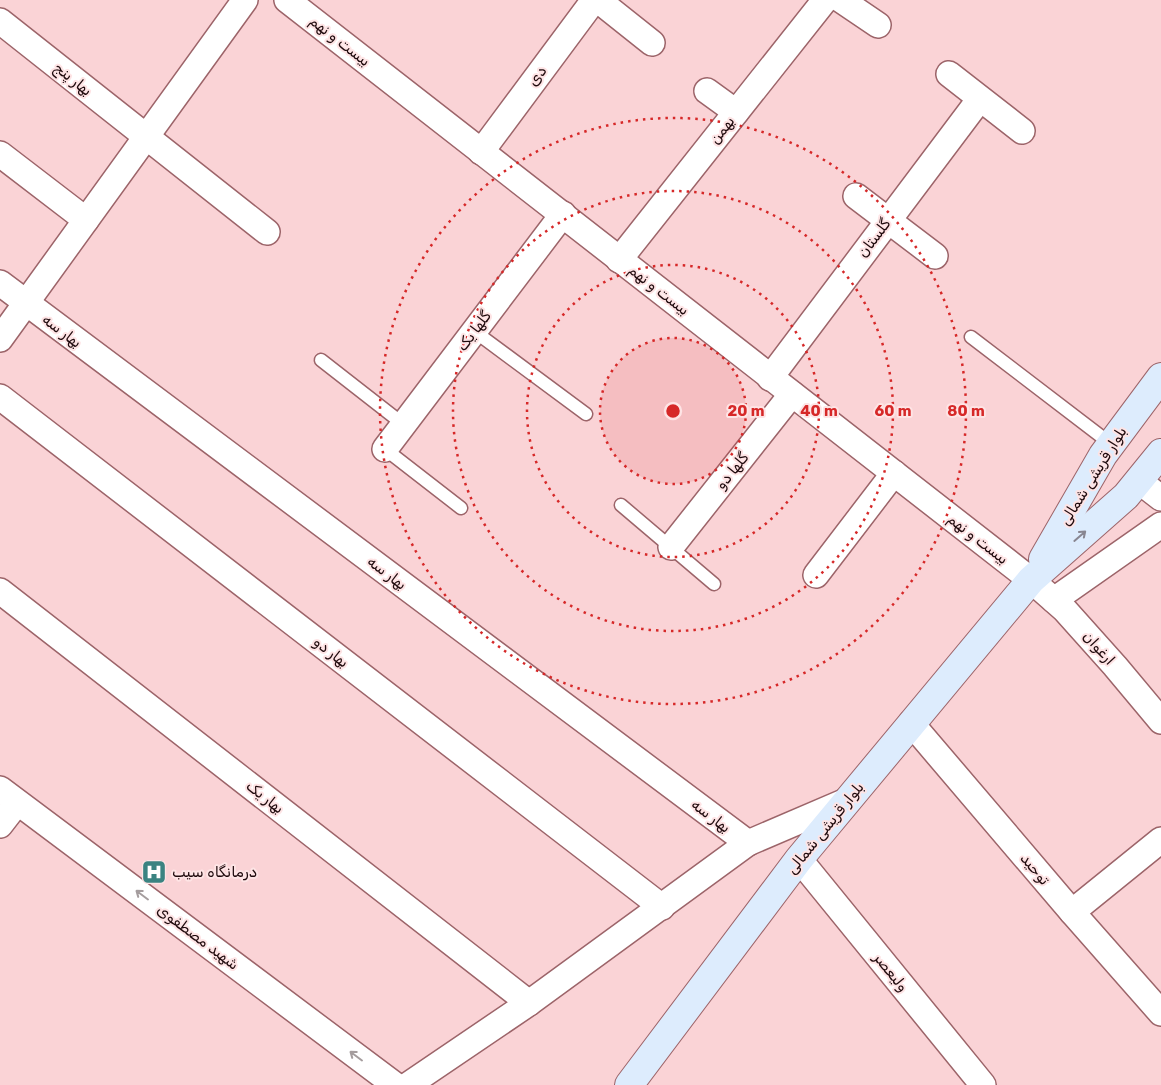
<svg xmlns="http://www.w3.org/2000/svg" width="1161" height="1085" font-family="Rubik,Vazirmatn,sans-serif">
<rect width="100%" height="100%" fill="#fad3d6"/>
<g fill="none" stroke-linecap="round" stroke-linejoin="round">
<defs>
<g id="service">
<path d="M 474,331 L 586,414"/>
<path d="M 971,337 L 1111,444"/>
<path d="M 321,360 L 403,424"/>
<path d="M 385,449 L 461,508"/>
<path d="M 621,505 L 714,584"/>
</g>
<g id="minor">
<path d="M 287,0 L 1031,580 L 1064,609 L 1115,666 L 1161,721"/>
<path d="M 598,0 L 652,43"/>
<path d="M 841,0 L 878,25"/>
<path d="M 0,21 L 267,232"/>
<path d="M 949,74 L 1022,131"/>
<path d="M 707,91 L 736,112"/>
<path d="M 481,152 L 594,0"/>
<path d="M 0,154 L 86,220"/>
<path d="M 856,196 L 935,256"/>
<path d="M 619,260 L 825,0"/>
<path d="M 0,283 L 748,843"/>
<path d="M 0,339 L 245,0"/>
<path d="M 770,378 L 979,100"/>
<path d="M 0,397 L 662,907"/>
<path d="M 385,449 L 563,214"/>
<path d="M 1139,481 L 1161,498"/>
<path d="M 671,547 L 792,394"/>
<path d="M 816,575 L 894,473"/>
<path d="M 0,591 L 529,1003"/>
<path d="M 1054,600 L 1161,525"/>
<path d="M 911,723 L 1072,912 L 1161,1013"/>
<path d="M 0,789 L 395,1085"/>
<path d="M 0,825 L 17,803"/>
<path d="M 799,859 L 983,1085"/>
<path d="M 1072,912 L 1161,840"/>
<path d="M 408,1085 L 529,1003 L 748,843 L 846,801"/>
</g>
<g id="secondary">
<path d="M 1043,559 L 1103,455 L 1161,377"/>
<path d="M 629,1085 L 799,859 L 1031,580 L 1126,496 L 1161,453"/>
</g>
</defs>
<use href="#service" stroke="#9c6469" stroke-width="15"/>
<use href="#minor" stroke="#9c6469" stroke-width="28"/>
<use href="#secondary" stroke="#9c6469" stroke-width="30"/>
<use href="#service" stroke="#fff" stroke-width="12"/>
<use href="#minor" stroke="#fff" stroke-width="25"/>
<use href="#secondary" stroke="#ddecfd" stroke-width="28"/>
</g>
<defs><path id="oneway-shaft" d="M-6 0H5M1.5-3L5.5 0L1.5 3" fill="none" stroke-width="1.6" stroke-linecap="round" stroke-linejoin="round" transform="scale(1.25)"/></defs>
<use stroke="#888691" href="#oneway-shaft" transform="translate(1080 536) rotate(-41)"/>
<g stroke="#a59d9e">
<use href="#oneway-shaft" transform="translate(142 895) rotate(-143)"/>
<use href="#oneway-shaft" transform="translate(356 1056) rotate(-143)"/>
</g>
<circle cx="673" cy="411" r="73" fill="#d62828" fill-opacity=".12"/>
<g fill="none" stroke="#d62828" stroke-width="2.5" stroke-dasharray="2.5 5">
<circle cx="673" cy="411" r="73"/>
<circle cx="673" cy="411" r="146"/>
<circle cx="673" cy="411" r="220"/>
<circle cx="673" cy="411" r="293"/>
</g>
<defs>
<symbol id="hospital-square" viewBox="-11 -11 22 22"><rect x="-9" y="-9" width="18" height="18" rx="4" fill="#3a8381" stroke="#fee4e5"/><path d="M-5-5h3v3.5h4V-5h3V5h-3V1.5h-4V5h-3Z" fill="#fff"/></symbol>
</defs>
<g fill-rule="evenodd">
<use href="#hospital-square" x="140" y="858" width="28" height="28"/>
</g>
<g text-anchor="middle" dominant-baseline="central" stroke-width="4" stroke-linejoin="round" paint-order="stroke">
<g font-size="15" fill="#1f0a0d" stroke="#fee4e5">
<text transform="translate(340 41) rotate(38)">بیست و نهم</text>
<text transform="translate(537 76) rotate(-53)">دی</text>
<text transform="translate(73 79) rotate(39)">بهار پنج</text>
<text transform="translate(722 130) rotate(-52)">بهمن</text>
<text transform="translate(874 238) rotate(-53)">گلستان</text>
<text transform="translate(659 290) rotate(38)">بیست و نهم</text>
<text transform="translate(62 331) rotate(37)">بهار سه</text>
<text transform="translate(474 331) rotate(-53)">گلها یک</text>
<text transform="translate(732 471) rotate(-51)">گلها دو</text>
<text transform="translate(1093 476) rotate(-58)">بلوار قریشی شمالی</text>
<text transform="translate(978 539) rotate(38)">بیست و نهم</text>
<text transform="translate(387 573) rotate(37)">بهار سه</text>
<text transform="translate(1099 648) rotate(48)">ارغوان</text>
<text transform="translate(331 652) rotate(38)">بهار دو</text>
<text transform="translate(265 797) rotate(38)">بهار یک</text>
<text transform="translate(711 816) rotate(37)">بهار سه</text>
<text transform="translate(825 828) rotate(-51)">بلوار قریشی شمالی</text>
<text transform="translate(1035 869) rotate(50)">توحید</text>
<text transform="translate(198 937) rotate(37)">شهید مصطفوی</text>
<text transform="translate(891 972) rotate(51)">ولیعصر</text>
</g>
<g font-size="15" fill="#1f0a0d" stroke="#fee4e5" text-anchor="start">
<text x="172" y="872">درمانگاه سیب</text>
</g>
</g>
<circle cx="673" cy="411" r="8" fill="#d62828" stroke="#fee4e5" stroke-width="2.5"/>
<g font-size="15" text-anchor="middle" font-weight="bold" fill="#d62828" stroke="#fee4e5" stroke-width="4" stroke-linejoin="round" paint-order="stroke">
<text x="746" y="416">20 m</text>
<text x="819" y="416">40 m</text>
<text x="893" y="416">60 m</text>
<text x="966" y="416">80 m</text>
</g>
</svg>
